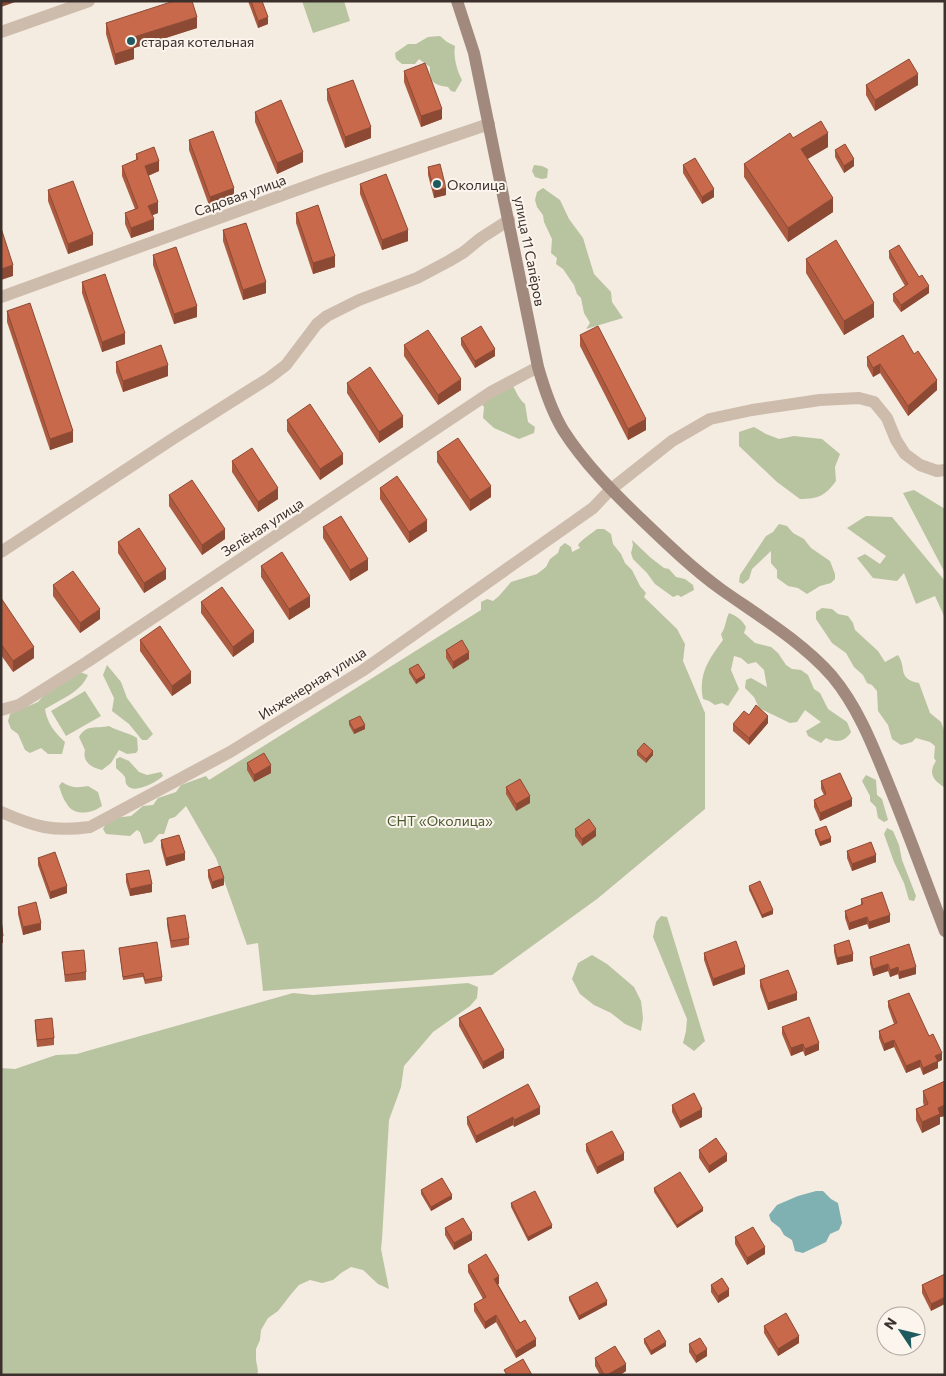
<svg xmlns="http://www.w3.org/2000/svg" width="946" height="1376" font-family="Commissioner,sans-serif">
<rect width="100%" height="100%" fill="#f4ebe1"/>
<g fill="#b8c4a0">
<path d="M 302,1 L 344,1 L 350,21 L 313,33 Z"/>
<path d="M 440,36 L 447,42 L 455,46 C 453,56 457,71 462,80 L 455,92 L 451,91 L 448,87 C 434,85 429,82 430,67 L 419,59 L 415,64 L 402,64 L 396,59 L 395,53 L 408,44 L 416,44 L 428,37 Z"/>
<path d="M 534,165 L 542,166 L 548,169 L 547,178 L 542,179 L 535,177 L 532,171 Z"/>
<path d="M 543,188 L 560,200 L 569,219 L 583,238 L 594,274 L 611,292 L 612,302 L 623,318 L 586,329 L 590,323 L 584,313 L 581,298 L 577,294 L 574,285 L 563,269 L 556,264 L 557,258 L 551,253 L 552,239 L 544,222 L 543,215 L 537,207 L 535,200 L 537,192 Z"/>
<path d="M 509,381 C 516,388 517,398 525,404 L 528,422 L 535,427 L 534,433 L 519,439 L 494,428 L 483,418 L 484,407 L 479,401 Z"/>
<path d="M 754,427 L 766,434 L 779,439 L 794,436 L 822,439 L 840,454 L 835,467 L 836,481 C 825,496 818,499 800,499 L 777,482 L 739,446 L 739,432 Z"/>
<path d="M 914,490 L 945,509 L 945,573 L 903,493 Z"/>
<path d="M 866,516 L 892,517 L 945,581 L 945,618 L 935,596 L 916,604 L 904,573 L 897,581 L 873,578 L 857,558 L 865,554 L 880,564 L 886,556 L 847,528 Z"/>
<path d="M 779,524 L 787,526 L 793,533 L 804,539 L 811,548 L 830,561 L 835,574 L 835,579 L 831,583 L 820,586 L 807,594 L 798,588 L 788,586 L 777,578 L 777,570 L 771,563 L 771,551 L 752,569 L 749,579 L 743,584 L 739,582 L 740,575 L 766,536 L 773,532 Z"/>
<path d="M 597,529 L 604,529 L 611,534 L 613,544 L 621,554 L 625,563 L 632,570 L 640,586 L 646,593 L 644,597 L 677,629 L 685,644 L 683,661 L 705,713 L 705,809 L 597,899 L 492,975 L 263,991 L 258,943 L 247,945 L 216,858 L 186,806 L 175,817 L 169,819 L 164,834 L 159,834 L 152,842 L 144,844 L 140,832 L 137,830 L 130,836 L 106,834 L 103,829 L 106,823 L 113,818 L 131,816 L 143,806 L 153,805 L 158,798 L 176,792 L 181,785 L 206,776 L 209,780 L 481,610 L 481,602 L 487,599 L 493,601 L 499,596 L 511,582 L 537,574 L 546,567 L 550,559 L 558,553 L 560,547 L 565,543 L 571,547 L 572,552 L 580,548 L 578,545 C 583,538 590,535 597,529 Z"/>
<path d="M 632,540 L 651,558 L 664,568 L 669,569 L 676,577 L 685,579 L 693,585 L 694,590 L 681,597 L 678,595 L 673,597 L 655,584 L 647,573 L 633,559 L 631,553 L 633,545 Z"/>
<path d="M 822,608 L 832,609 L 838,614 L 848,616 L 853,623 L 855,630 L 878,651 L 885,662 L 898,655 C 907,668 897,679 919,683 L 930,713 L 941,722 L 945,733 L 944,787 C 933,780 928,773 936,761 L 934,758 L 935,746 L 930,742 L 916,738 L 912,742 L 901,745 L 892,739 L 888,725 L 878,711 L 877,691 L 872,685 L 867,683 L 863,675 L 854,667 L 846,653 L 832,643 L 816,619 L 816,612 Z"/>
<path d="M 729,613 C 737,616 742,620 746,627 L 744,633 L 755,643 L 771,647 L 778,653 L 786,665 L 792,669 L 801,670 L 808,675 L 814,689 L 820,693 L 828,709 L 847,722 L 851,732 C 845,742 836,743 826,738 L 821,743 L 808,736 L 806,731 L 821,722 L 805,710 L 797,722 L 790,723 L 759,708 L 754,697 L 745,688 L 746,680 L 751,678 L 767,687 L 764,670 L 756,662 L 748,664 L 741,658 L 734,656 L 731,670 L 739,689 L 728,706 L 722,703 L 715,705 L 709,701 L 703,699 C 698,674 709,659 723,640 L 721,634 C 726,628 725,621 729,613 Z"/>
<path d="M 107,665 L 121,682 L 127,698 L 153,734 L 147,740 L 142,740 L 129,724 L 112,711 L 114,698 L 103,675 Z"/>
<path d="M 80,672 L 88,675 C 80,693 61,699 45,709 C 47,723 55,733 65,742 L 62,754 L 48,754 L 41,748 L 30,753 L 25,750 L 18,734 L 11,729 L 8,721 L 10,714 L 38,702 L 45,694 Z"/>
<path d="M 85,691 L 101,716 L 66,736 L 51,711 Z"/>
<path d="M 109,726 C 119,732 128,732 137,738 L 138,750 L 136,753 L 127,754 L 119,750 L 111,763 L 102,770 C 92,768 82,762 85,750 L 79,737 C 86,724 96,729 109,726 Z"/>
<path d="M 120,757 L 129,761 L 139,772 L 147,775 L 161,772 L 163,776 C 157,782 133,795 127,785 C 125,783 126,780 125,777 C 123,774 119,771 116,768 L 116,759 Z"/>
<path d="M 866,775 L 876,780 L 877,795 L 882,799 L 888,820 L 884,822 L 878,818 L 876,807 L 870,801 L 870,796 L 862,781 Z"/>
<path d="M 62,782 C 71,788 78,788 88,786 L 98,792 L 102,806 C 93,813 74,817 67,804 C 63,799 61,792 59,786 Z"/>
<path d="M 887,828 L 893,831 L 899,845 L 902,860 L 916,896 L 914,901 L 909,900 L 904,883 L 894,862 L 884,834 Z"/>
<path d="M 661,916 L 667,917 L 705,1041 L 694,1051 L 683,1043 L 686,1031 L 687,1019 L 653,937 L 656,922 Z"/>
<path d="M 592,955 L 607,964 L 634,987 L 641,1001 L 643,1018 L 641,1031 L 625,1024 L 611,1013 L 594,1005 L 580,994 L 572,979 L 578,963 Z"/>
<path d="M 468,983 L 478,987 L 477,998 L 470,1006 L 433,1032 L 404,1066 L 401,1087 L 389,1120 L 382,1239 L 381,1249 L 389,1289 L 378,1284 L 363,1270 L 351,1267 L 341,1273 L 333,1280 L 322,1283 L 310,1280 L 299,1285 L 292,1293 L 278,1311 L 268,1318 L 261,1330 L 260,1340 L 256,1349 L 256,1360 L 258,1371 L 257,1375 L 1,1375 L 1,1068 L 15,1069 L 56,1055 L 77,1054 L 87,1051 L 293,993 L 313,995 Z"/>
</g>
<path fill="#7fb0b2" d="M 816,1191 L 823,1191 L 831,1199 L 838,1203 L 842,1223 L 839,1230 L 830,1234 L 826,1242 L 803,1253 L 795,1251 L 792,1240 L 784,1235 L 780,1228 L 771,1221 L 769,1215 L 777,1205 L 798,1196 Z"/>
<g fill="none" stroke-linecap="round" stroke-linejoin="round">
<g stroke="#cdbbac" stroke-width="12">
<path d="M 1,32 L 89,1"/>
<path d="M 1,297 L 324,180 L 489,124"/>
<path d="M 1,552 L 174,438 L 269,378 L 286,365 L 317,324 L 327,316 L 359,300 L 417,278 L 449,261 L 464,252 L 481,238 L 509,220"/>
<path d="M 1,710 L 19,705 L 87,662 L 491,392 L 538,367"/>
</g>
<path stroke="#cdbbac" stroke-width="12" d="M 1,812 C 35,827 53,832 90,827 L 230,752 L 362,671 L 593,508 L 610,490 L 672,441 L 710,419 L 752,410 L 820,400 L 859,398 L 874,402 L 887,418 L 896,440 L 905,454 L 920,465 L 937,471 L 945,470"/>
<path stroke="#a18a7d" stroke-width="12" d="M 457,1 L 474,53 L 538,367 C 544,388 551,410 563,430 C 584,463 612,491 640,518 C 666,543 693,569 722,590 C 759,616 802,642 832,676 C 858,707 873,746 888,783 C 908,832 926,882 945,931"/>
</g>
<g fill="#ac5a40">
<path d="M 248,1 L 262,1 L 268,24 L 258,28 Z"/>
<path d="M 106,23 L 197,28 L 134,48 L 134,59 L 115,65 L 106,34 Z"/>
<path d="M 404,71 L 442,119 L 421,127 L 404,82 Z"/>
<path d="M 866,85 L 918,85 L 875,111 L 866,95 Z"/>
<path d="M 327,89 L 371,138 L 345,148 L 327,100 Z"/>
<path d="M 255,112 L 303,162 L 277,174 L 255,122 Z"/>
<path d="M 793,138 L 828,147 L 807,159 L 833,212 L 788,242 L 744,177 L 744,164 Z"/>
<path d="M 189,140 L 234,198 L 210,208 L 189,150 Z"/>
<path d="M 835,150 L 854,166 L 844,173 L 835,157 Z"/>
<path d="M 136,154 L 159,171 L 148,176 L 158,213 L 152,215 L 154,230 L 131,238 L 125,224 L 125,213 L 135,209 L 122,176 L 122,166 L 136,160 Z"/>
<path d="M 683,165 L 714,197 L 702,204 L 683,173 Z"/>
<path d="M 428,167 L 446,195 L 434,198 L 428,175 Z"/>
<path d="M 360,184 L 408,241 L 382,250 L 360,194 Z"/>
<path d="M 48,190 L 93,245 L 68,254 L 48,201 Z"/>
<path d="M 296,213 L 335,267 L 313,274 L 296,223 Z"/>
<path d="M 223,230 L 266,293 L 243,300 L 223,241 Z"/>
<path d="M 889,251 L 919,277 L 929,293 L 901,312 L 893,301 L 893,294 L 905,286 L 889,258 Z"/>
<path d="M 153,255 L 197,317 L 174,324 L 153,265 Z"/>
<path d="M 806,259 L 874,317 L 844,335 L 806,273 Z"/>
<path d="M 82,282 L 125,344 L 102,352 L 82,293 Z"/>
<path d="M 7,311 L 73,442 L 50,450 L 7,322 Z"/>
<path d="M 580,335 L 646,430 L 628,440 L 580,346 Z"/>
<path d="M 461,338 L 495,356 L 475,368 L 461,345 Z"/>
<path d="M 404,345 L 461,390 L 438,405 L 404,356 Z"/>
<path d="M 914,354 L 937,390 L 908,416 L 880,373 L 873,377 L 867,366 L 867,357 Z"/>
<path d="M 116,362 L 168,376 L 123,392 L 116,372 Z"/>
<path d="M 347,383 L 403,427 L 379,443 L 347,393 Z"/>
<path d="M 287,420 L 343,464 L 320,480 L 287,431 Z"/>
<path d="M 437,452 L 491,497 L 470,511 L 437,462 Z"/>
<path d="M 232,461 L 278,499 L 258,512 L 232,472 Z"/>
<path d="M 380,488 L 427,531 L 409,543 L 380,499 Z"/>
<path d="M 169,495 L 225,539 L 202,555 L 169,506 Z"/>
<path d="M 323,527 L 368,570 L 350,581 L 323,538 Z"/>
<path d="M 118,542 L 166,579 L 144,593 L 118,553 Z"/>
<path d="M 261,566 L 310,607 L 289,620 L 261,577 Z"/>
<path d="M 53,585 L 100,619 L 80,633 L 53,596 Z"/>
<path d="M 1,598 L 34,658 L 13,672 L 1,655 Z"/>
<path d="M 201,602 L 254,642 L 233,657 L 201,613 Z"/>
<path d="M 140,640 L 191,683 L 172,696 L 140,651 Z"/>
<path d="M 446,650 L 469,659 L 453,669 L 446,658 Z"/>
<path d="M 409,669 L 425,678 L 416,684 L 409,673 Z"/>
<path d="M 349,721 L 365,729 L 354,734 L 349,725 Z"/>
<path d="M 768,723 L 749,745 L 733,731 L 733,724 Z"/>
<path d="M 637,751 L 653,755 L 646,763 L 637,755 Z"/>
<path d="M 247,763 L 271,773 L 254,782 L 247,770 Z"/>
<path d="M 821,781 L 852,806 L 820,821 L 814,807 L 814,800 L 824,795 L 821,789 Z"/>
<path d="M 506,787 L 530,803 L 516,811 L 506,794 Z"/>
<path d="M 575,829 L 596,836 L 582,846 L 575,836 Z"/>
<path d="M 815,830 L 831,842 L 820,846 L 815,834 Z"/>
<path d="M 161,840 L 185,860 L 166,866 L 161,847 Z"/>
<path d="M 847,851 L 876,862 L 852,871 L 847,858 Z"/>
<path d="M 38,858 L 67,893 L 50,899 L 38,865 Z"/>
<path d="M 208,870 L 224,885 L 212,889 L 208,877 Z"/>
<path d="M 126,874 L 152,892 L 130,896 L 126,882 Z"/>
<path d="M 749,886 L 773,914 L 762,918 L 749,890 Z"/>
<path d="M 861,899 L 890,922 L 869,929 L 867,924 L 849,930 L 845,918 L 845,911 L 861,905 Z"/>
<path d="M 18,907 L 41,930 L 23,935 L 18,914 Z"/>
<path d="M 1,918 L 3,936 L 3,943 L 1,943 Z"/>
<path d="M 167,918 L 189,938 L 189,945 L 171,948 L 167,925 Z"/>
<path d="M 834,945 L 853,961 L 837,965 L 834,952 Z"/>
<path d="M 119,948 L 162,977 L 162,981 L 145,984 L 143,977 L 123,980 Z"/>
<path d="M 62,952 L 86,972 L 86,980 L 65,982 Z"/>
<path d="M 704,953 L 745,974 L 713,986 L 704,960 Z"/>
<path d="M 870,957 L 916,974 L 899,979 L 898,974 L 890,977 L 888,971 L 873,976 L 870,964 Z"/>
<path d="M 760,980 L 797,1000 L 768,1010 L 760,987 Z"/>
<path d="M 888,1001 L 929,1036 L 942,1060 L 938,1062 L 938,1068 L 923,1075 L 920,1067 L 906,1073 L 894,1047 L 884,1051 L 879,1038 L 879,1031 L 894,1024 L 888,1007 Z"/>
<path d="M 459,1018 L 504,1058 L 483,1069 L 459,1026 Z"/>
<path d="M 35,1020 L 54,1038 L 54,1045 L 37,1047 L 35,1027 Z"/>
<path d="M 782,1027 L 819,1050 L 805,1056 L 803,1051 L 791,1056 L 782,1034 Z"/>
<path d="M 945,1081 L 945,1116 L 940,1117 L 940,1124 L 922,1133 L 916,1120 L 916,1109 L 924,1106 L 923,1102 L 923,1091 Z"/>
<path d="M 672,1105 L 702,1117 L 680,1128 L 672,1112 Z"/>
<path d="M 540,1114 L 514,1127 L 513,1125 L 476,1143 L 467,1124 L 467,1117 Z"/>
<path d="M 586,1144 L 624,1160 L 597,1174 L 586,1151 Z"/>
<path d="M 699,1150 L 727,1161 L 709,1173 L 699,1158 Z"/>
<path d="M 654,1188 L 703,1211 L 677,1228 L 654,1192 Z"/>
<path d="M 421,1190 L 452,1199 L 431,1211 L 421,1194 Z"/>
<path d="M 511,1203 L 552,1228 L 528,1241 L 511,1207 Z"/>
<path d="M 445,1228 L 472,1240 L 454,1250 L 445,1235 Z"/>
<path d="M 735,1237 L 765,1254 L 747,1265 L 735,1244 Z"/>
<path d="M 468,1265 L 499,1284 L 498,1284 L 520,1323 L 536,1346 L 516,1358 L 496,1322 L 485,1329 L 474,1311 L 474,1304 L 483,1299 L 468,1272 Z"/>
<path d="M 945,1274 L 931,1311 L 922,1293 L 922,1285 Z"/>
<path d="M 711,1285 L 729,1296 L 718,1303 L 711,1292 Z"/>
<path d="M 569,1297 L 607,1305 L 579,1320 L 569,1300 Z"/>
<path d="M 764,1326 L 799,1343 L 778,1356 L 764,1333 Z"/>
<path d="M 644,1339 L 666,1346 L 651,1355 L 644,1343 Z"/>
<path d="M 689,1344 L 707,1356 L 696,1363 L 689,1352 Z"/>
<path d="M 595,1358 L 626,1371 L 620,1375 L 600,1375 L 595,1366 Z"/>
</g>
<g fill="#8c4a34">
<path d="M 1,1 L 18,1 L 1,7 Z"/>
<path d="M 197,17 L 197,28 L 134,48 L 134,59 L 115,65 L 115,54 L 131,38 Z"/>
<path d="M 268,17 L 268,24 L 258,28 L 258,21 Z"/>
<path d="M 918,74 L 918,85 L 875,111 L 875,100 Z"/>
<path d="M 442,109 L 442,119 L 421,127 L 421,116 Z"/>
<path d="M 371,127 L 371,138 L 345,148 L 345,137 Z"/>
<path d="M 828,133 L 828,147 L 801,163 L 801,149 Z"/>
<path d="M 303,152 L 303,162 L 277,174 L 277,163 Z"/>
<path d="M 854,159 L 854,166 L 844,173 L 844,166 Z"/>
<path d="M 159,161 L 159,171 L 145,177 L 145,166 Z"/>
<path d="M 234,188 L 234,198 L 210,208 L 210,197 Z"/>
<path d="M 446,188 L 446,195 L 434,198 L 434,191 Z"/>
<path d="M 714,189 L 714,197 L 702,204 L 702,197 Z"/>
<path d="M 833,198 L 833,212 L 788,242 L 788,228 Z"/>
<path d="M 158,202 L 158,213 L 148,217 L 148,206 Z"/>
<path d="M 154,219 L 154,230 L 131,238 L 131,228 Z"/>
<path d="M 408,230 L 408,241 L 382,250 L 382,240 Z"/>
<path d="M 93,234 L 93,245 L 68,254 L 68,244 Z"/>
<path d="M 335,256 L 335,267 L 313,274 L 313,263 Z"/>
<path d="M 13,265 L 13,276 L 1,280 L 1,269 Z"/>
<path d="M 266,282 L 266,293 L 243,300 L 243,290 Z"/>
<path d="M 929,286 L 929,293 L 901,312 L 901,305 Z"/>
<path d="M 874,303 L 874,317 L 844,335 L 844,321 Z"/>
<path d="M 197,306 L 197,317 L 174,324 L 174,314 Z"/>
<path d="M 125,333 L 125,344 L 102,352 L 102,342 Z"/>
<path d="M 495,349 L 495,356 L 475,368 L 475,361 Z"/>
<path d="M 880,364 L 880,373 L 873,377 L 873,368 Z"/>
<path d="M 168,365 L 168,376 L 123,392 L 123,381 Z"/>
<path d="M 461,379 L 461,390 L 438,405 L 438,395 Z"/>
<path d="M 937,380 L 937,390 L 908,416 L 908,406 Z"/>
<path d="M 403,416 L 403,427 L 379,443 L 379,432 Z"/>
<path d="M 646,419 L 646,430 L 628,440 L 628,429 Z"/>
<path d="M 73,431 L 73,442 L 50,450 L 50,439 Z"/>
<path d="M 343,454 L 343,464 L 320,480 L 320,469 Z"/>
<path d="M 1,465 L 2,465 L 2,475 L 1,476 Z"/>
<path d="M 491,486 L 491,497 L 470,511 L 470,500 Z"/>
<path d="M 278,488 L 278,499 L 258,512 L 258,502 Z"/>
<path d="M 427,520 L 427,531 L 409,543 L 409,532 Z"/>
<path d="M 225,529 L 225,539 L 202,555 L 202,545 Z"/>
<path d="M 368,559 L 368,570 L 350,581 L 350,570 Z"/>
<path d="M 166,569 L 166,579 L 144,593 L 144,583 Z"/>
<path d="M 310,596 L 310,607 L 289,620 L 289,609 Z"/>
<path d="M 100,609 L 100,619 L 80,633 L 80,623 Z"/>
<path d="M 254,631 L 254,642 L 233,657 L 233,647 Z"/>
<path d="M 34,647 L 34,658 L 13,672 L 13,661 Z"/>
<path d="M 469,652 L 469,659 L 453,669 L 453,662 Z"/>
<path d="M 191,672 L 191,683 L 172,696 L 172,686 Z"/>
<path d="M 425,675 L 425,678 L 416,684 L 416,680 Z"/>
<path d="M 768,716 L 768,723 L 749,745 L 749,738 Z"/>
<path d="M 365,725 L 365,729 L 354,734 L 354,730 Z"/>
<path d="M 653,751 L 653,755 L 646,763 L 646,759 Z"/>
<path d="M 271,765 L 271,773 L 254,782 L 254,775 Z"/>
<path d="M 530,796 L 530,803 L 516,811 L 516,804 Z"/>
<path d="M 852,799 L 852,806 L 820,821 L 820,813 Z"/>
<path d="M 596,829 L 596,836 L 582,846 L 582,839 Z"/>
<path d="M 831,838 L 831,842 L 820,846 L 820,842 Z"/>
<path d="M 185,853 L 185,860 L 166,866 L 166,858 Z"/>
<path d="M 876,855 L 876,862 L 852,871 L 852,864 Z"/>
<path d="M 224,878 L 224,885 L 212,889 L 212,882 Z"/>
<path d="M 152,884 L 152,892 L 130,896 L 130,889 Z"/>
<path d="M 67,886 L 67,893 L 50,899 L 50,892 Z"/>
<path d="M 773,910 L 773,914 L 762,918 L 762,915 Z"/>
<path d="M 890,915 L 890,922 L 869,929 L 869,922 Z"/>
<path d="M 867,917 L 867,924 L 849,930 L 849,923 Z"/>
<path d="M 41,923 L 41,930 L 23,935 L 23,927 Z"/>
<path d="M 853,954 L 853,961 L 837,965 L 837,958 Z"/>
<path d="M 888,964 L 888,971 L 873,976 L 873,969 Z"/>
<path d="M 745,967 L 745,974 L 713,986 L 713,979 Z"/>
<path d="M 898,967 L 898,974 L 890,977 L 890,970 Z"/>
<path d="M 916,967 L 916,974 L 899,979 L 899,972 Z"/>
<path d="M 797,993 L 797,1000 L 768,1010 L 768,1003 Z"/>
<path d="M 894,1040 L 894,1047 L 884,1051 L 884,1044 Z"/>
<path d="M 819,1043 L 819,1050 L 805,1056 L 805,1049 Z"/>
<path d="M 803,1044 L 803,1051 L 791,1056 L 791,1048 Z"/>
<path d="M 504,1050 L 504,1058 L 483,1069 L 483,1062 Z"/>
<path d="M 942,1053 L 942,1060 L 938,1062 L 938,1068 L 923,1075 L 923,1068 L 935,1056 Z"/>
<path d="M 920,1060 L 920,1067 L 906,1073 L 906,1066 Z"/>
<path d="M 945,1105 L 945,1116 L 940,1117 L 940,1124 L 922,1133 L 922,1122 L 938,1108 Z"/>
<path d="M 540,1107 L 540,1114 L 514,1127 L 514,1120 Z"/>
<path d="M 702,1109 L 702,1117 L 680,1128 L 680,1121 Z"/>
<path d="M 513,1117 L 513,1125 L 476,1143 L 476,1136 Z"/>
<path d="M 624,1153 L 624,1160 L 597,1174 L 597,1167 Z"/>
<path d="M 727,1154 L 727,1161 L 709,1173 L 709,1166 Z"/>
<path d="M 452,1195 L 452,1199 L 431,1211 L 431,1207 Z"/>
<path d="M 703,1208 L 703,1211 L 677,1228 L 677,1225 Z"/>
<path d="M 552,1225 L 552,1228 L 528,1241 L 528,1237 Z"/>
<path d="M 472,1233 L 472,1240 L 454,1250 L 454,1243 Z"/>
<path d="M 765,1247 L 765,1254 L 747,1265 L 747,1258 Z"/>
<path d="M 499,1276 L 499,1284 L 494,1286 L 494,1279 Z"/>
<path d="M 729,1289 L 729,1296 L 718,1303 L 718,1296 Z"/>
<path d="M 945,1297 L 945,1304 L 931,1311 L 931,1304 Z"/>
<path d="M 607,1301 L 607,1305 L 579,1320 L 579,1316 Z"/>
<path d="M 496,1315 L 496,1322 L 485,1329 L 485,1322 Z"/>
<path d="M 799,1336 L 799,1343 L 778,1356 L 778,1349 Z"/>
<path d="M 536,1339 L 536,1346 L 516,1358 L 516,1351 Z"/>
<path d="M 666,1342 L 666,1346 L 651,1355 L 651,1351 Z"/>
<path d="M 707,1349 L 707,1356 L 696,1363 L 696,1356 Z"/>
<path d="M 626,1364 L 626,1371 L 620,1375 L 607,1375 Z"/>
</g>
<g fill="#c8694b" stroke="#8c4a34">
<path d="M 174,1 L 192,1 L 197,17 L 131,38 L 134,48 L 115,54 L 106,23 Z"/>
<path d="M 251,1 L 262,1 L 268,17 L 258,21 Z"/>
<path d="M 909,59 L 918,74 L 875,100 L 866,85 Z"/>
<path d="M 425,63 L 442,109 L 421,116 L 404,71 Z"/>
<path d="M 353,80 L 371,127 L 345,137 L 327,89 Z"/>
<path d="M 281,100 L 303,152 L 277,163 L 255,112 Z"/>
<path d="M 821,121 L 828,133 L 801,149 L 833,198 L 788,228 L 744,164 L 790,133 L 793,138 Z"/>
<path d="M 213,131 L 234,188 L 210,197 L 189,140 Z"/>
<path d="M 845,144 L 854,159 L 844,166 L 835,150 Z"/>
<path d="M 154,147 L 159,161 L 145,166 L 158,202 L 148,206 L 154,219 L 131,228 L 125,213 L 138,208 L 122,166 L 138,159 L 136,154 Z"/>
<path d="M 695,158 L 714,189 L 702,197 L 683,165 Z"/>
<path d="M 440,164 L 446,188 L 434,191 L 428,167 Z"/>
<path d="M 386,174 L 408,230 L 382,240 L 360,184 Z"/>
<path d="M 73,181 L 93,234 L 68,244 L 48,190 Z"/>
<path d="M 318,205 L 335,256 L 313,263 L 296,213 Z"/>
<path d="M 246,223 L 266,282 L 243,290 L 223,230 Z"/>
<path d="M 1,228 L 13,265 L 1,269 Z"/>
<path d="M 836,240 L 874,303 L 844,321 L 806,259 Z"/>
<path d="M 899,245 L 919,277 L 922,275 L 929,286 L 901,305 L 893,294 L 908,284 L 889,251 Z"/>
<path d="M 176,247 L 197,306 L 174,314 L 153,255 Z"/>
<path d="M 105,274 L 125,333 L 102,342 L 82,282 Z"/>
<path d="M 30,303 L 73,431 L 50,439 L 7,311 Z"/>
<path d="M 481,326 L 495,349 L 475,361 L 461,338 Z"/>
<path d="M 598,326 L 646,419 L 628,429 L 580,335 Z"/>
<path d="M 428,330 L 461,379 L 438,395 L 404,345 Z"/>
<path d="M 903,335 L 914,354 L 918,351 L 937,380 L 908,406 L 880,364 L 873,368 L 867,357 Z"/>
<path d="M 161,345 L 168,365 L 123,381 L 116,362 Z"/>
<path d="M 370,367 L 403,416 L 379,432 L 347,383 Z"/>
<path d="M 310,404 L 343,454 L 320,469 L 287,420 Z"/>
<path d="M 458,438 L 491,486 L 470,500 L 437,452 Z"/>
<path d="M 252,448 L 278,488 L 258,502 L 232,461 Z"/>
<path d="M 397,476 L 427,520 L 409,532 L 380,488 Z"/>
<path d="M 192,480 L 225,529 L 202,545 L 169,495 Z"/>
<path d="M 341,516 L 368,559 L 350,570 L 323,527 Z"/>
<path d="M 139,528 L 166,569 L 144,583 L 118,542 Z"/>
<path d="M 282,552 L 310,596 L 289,609 L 261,566 Z"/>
<path d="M 73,571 L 100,609 L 80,623 L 53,585 Z"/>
<path d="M 222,587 L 254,631 L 233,647 L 201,602 Z"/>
<path d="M 1,598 L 34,647 L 13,661 L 1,644 Z"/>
<path d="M 160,626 L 191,672 L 172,686 L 140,640 Z"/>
<path d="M 462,640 L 469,652 L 453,662 L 446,650 Z"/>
<path d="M 418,664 L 425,675 L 416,680 L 409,669 Z"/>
<path d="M 756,705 L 768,716 L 749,738 L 733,724 L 744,711 L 749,715 Z"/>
<path d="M 360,716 L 365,725 L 354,730 L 349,721 Z"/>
<path d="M 644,743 L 653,751 L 646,759 L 637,751 Z"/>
<path d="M 264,753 L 271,765 L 254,775 L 247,763 Z"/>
<path d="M 840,773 L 852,799 L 820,813 L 814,800 L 826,794 L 821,781 Z"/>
<path d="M 520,779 L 530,796 L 516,804 L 506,787 Z"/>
<path d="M 589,819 L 596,829 L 582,839 L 575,829 Z"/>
<path d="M 826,826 L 831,838 L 820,842 L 815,830 Z"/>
<path d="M 179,835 L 185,853 L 166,858 L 161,840 Z"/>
<path d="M 871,842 L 876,855 L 852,864 L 847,851 Z"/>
<path d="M 55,852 L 67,886 L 50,892 L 38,858 Z"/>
<path d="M 220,866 L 224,878 L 212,882 L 208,870 Z"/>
<path d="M 149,870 L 152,884 L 130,889 L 126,874 Z"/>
<path d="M 760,881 L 773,910 L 762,915 L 749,886 Z"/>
<path d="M 882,892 L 890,915 L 869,922 L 867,917 L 849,923 L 845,911 L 863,904 L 861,899 Z"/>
<path d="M 36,902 L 41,923 L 23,927 L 18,907 Z"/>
<path d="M 185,915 L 189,938 L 171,941 L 167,918 Z"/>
<path d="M 1,918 L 3,936 L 1,936 Z"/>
<path d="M 849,940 L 853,954 L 837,958 L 834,945 Z"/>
<path d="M 736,941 L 745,967 L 713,979 L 704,953 Z"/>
<path d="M 157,942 L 162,977 L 145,980 L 143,973 L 123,977 L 119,948 Z"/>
<path d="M 909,944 L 916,967 L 899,972 L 898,967 L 890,970 L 888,964 L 873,969 L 870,957 Z"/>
<path d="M 84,950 L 86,972 L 65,975 L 62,952 Z"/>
<path d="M 788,970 L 797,993 L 768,1003 L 760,980 Z"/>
<path d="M 909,993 L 929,1036 L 933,1034 L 942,1053 L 935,1056 L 938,1061 L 923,1068 L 920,1060 L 906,1066 L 894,1040 L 884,1044 L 879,1031 L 897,1023 L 888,1001 Z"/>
<path d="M 480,1007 L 504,1050 L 483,1062 L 459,1018 Z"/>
<path d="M 809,1017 L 819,1043 L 805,1049 L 803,1044 L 791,1048 L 782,1027 Z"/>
<path d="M 52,1018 L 54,1038 L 37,1040 L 35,1020 Z"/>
<path d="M 945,1081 L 945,1105 L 938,1108 L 940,1114 L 922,1122 L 916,1109 L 928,1104 L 923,1091 Z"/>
<path d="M 528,1084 L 540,1107 L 514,1120 L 513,1117 L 476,1136 L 467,1117 Z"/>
<path d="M 694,1093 L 702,1109 L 680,1121 L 672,1105 Z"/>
<path d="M 612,1131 L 624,1153 L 597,1167 L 586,1144 Z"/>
<path d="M 716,1138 L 727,1154 L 709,1166 L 699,1150 Z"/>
<path d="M 680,1172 L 703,1208 L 677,1225 L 654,1188 Z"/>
<path d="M 442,1178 L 452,1195 L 431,1207 L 421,1190 Z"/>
<path d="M 535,1191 L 552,1225 L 528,1237 L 511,1203 Z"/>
<path d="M 463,1218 L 472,1233 L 454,1243 L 445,1228 Z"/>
<path d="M 753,1227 L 765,1247 L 747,1258 L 735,1237 Z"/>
<path d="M 486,1254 L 499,1276 L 494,1279 L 520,1323 L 525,1320 L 536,1339 L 516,1351 L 496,1315 L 485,1322 L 474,1304 L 486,1297 L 468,1265 Z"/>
<path d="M 945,1274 L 945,1297 L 931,1304 L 922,1285 Z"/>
<path d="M 722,1278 L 729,1289 L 718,1296 L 711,1285 Z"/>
<path d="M 597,1282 L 607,1301 L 579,1316 L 569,1297 Z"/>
<path d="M 786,1313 L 799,1336 L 778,1349 L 764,1326 Z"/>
<path d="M 659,1330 L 666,1342 L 651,1351 L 644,1339 Z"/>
<path d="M 700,1338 L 707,1349 L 696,1356 L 689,1344 Z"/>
<path d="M 615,1346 L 626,1364 L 607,1375 L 604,1375 L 595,1358 Z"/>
<path d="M 523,1359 L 532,1375 L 507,1375 L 504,1370 Z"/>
</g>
<g fill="#1f5a5e" stroke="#fbf5ee" stroke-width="2">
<circle cx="131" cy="41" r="5"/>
<circle cx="437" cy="184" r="5"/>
</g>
<g text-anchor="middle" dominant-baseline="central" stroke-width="4" stroke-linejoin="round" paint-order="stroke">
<g font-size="14" fill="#3b302b" stroke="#fbf5ee" text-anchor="start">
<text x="141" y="41">старая котельная</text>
<text x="447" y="184">Околица</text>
</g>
<g font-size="14" fill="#3b302b" stroke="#fbf5ee">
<text transform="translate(240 195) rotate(-20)">Садовая улица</text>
<text transform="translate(530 251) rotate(79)">улица 11 Сапёров</text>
<text transform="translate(262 527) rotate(-33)">Зелёная улица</text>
<text transform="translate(312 683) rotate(-32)">Инженерная улица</text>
</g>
<g font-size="14" fill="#4a5a2e" stroke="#fbf5ee">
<text x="440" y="820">СНТ «Околица»</text>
</g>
</g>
<rect width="946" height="1376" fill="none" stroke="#3b302b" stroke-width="5"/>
<g transform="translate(901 1331) rotate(305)"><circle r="24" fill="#fbf5ee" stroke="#aea6a0"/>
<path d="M0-4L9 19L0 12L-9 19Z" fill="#1f5a5e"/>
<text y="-8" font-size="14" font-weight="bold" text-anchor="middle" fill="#3b302b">N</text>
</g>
</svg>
